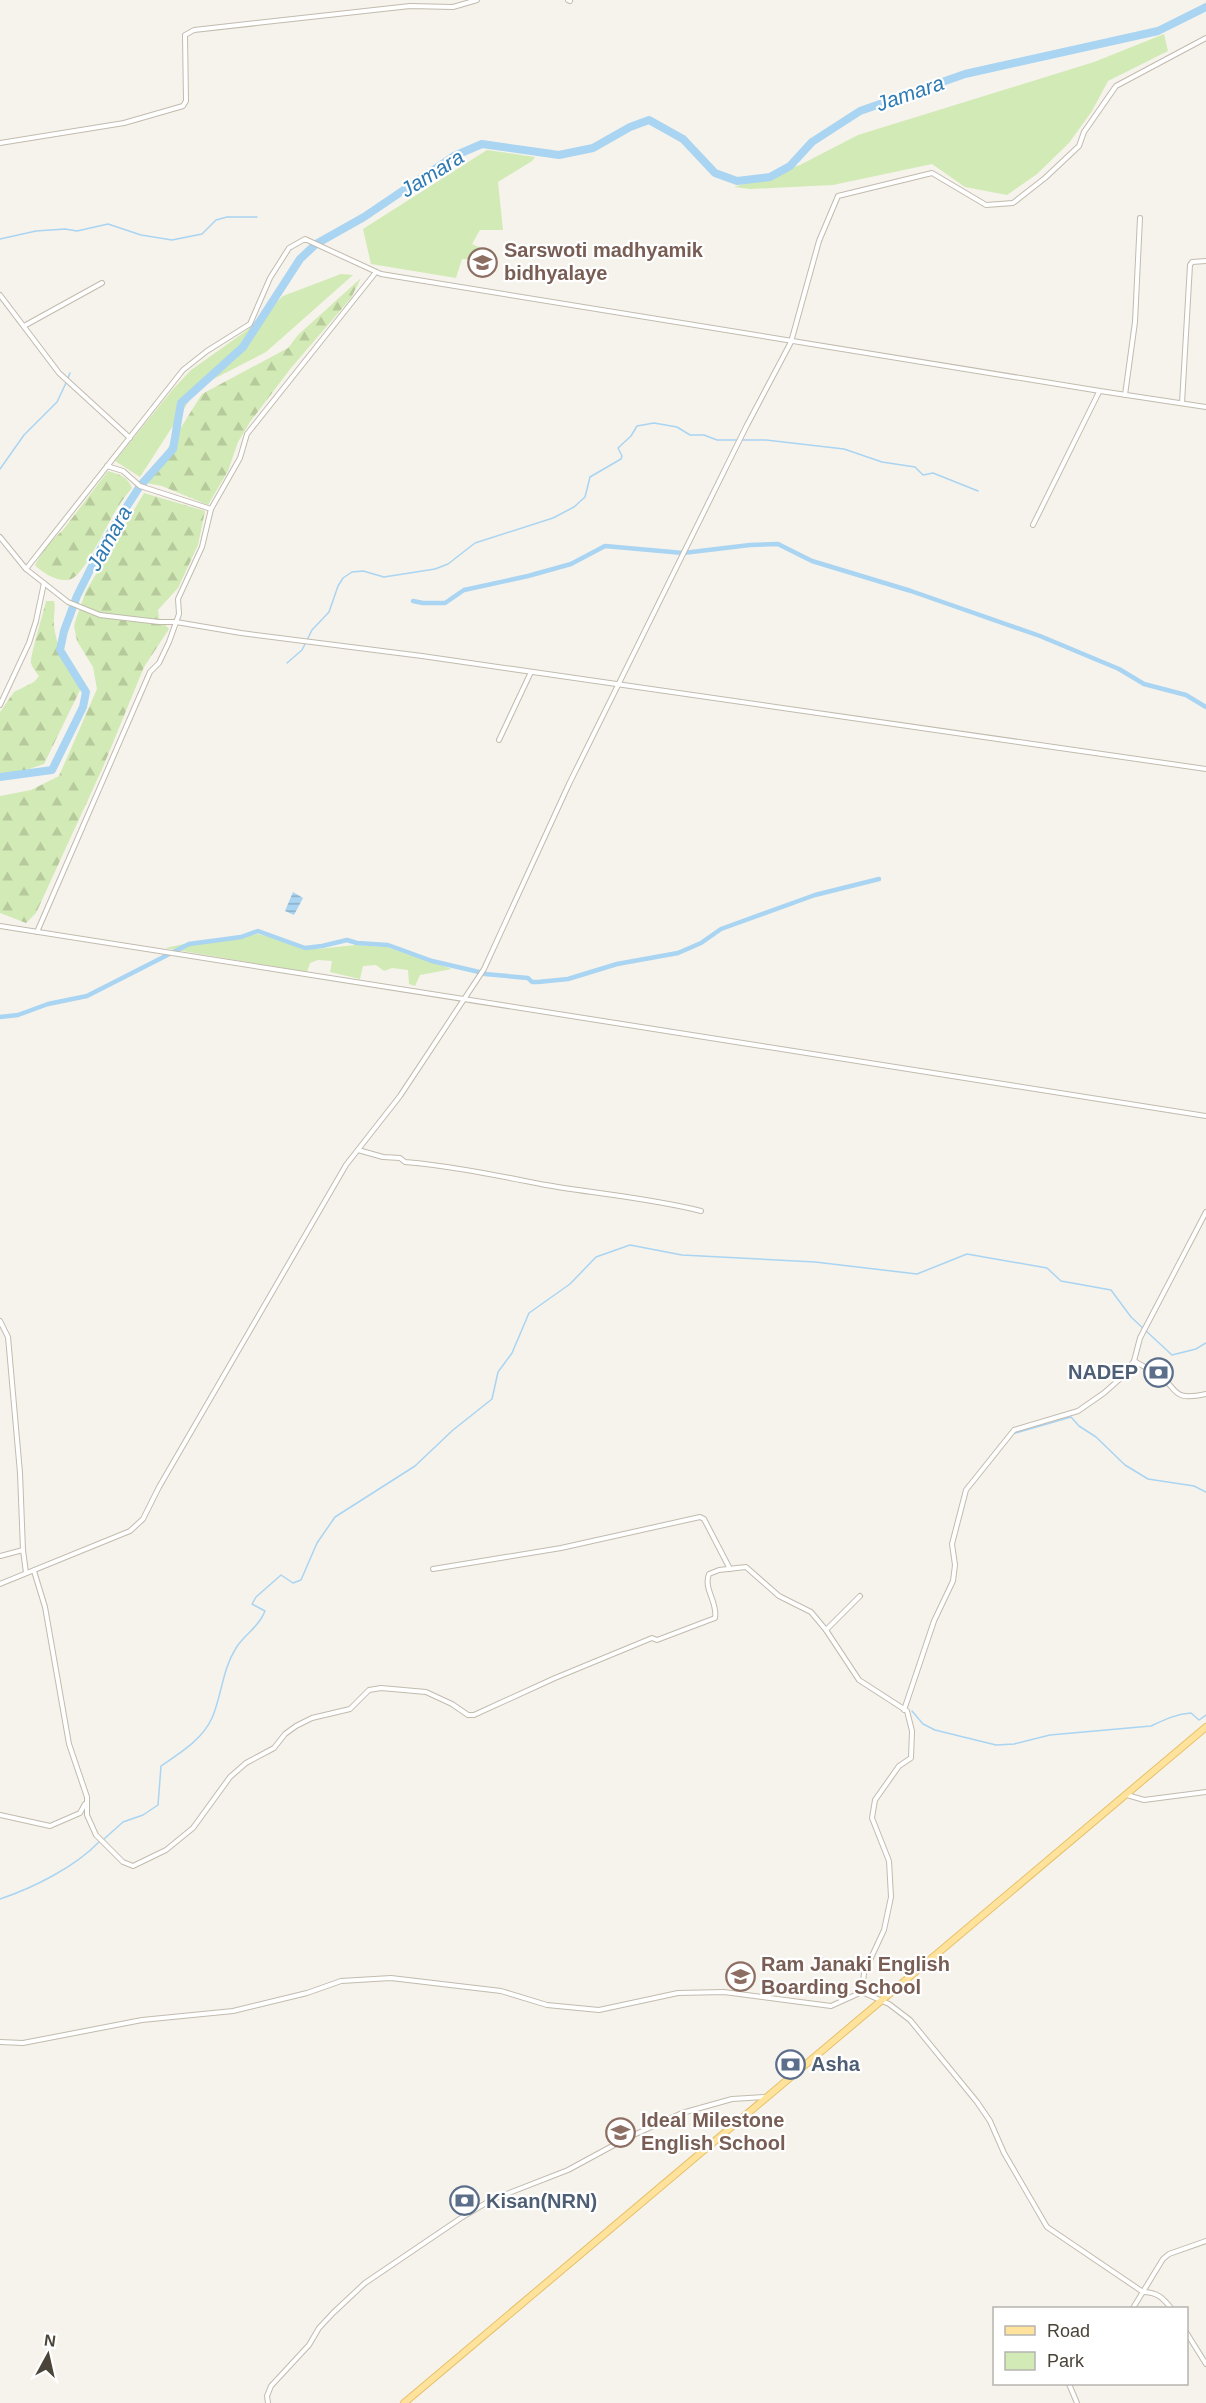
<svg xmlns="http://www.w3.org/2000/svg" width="1206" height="2403" font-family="Arial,sans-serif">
<defs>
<pattern id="forest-firs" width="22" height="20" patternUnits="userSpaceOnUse" patternTransform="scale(1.5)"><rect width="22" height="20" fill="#d2eab5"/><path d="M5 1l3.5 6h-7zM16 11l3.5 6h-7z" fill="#b6ca9c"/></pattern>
<pattern id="water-rules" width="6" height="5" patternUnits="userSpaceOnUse" patternTransform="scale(1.5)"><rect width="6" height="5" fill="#a9d4f2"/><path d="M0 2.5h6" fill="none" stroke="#8caec5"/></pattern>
</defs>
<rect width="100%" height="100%" fill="#f6f3ec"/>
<g fill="#d2eab5">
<path d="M 1164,34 L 1168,51 L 1108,81 L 1092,111 L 1069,143 L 1037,174 L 1007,195 L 965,187 L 932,164 L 833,185 L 750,189 L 734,187 L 800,165 L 858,135 L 1094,62 Z"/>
<path d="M 487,150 L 535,157 L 532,161 L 498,182 L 503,230 L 480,230 L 472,244 L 485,250 L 481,260 L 462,259 L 456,278 L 371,264 L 363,229 Z"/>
<path d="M 341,274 L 353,275 L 266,352 L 198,387 L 140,477 L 115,461 L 173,389 L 191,370 L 246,331 L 283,296 Z"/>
<path d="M 258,934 L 318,949 L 355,945 L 387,947 L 452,969 L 420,975 L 415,986 L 409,984 L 408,970 L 392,968 L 384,971 L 376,965 L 363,966 L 360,979 L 330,972 L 332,961 L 318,960 L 310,963 L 307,972 L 165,948 L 203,940 L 223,940 Z"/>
</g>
<g fill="url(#forest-firs)">
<path d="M 361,278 L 351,298 L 291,368 L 250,422 L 238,442 L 228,471 L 208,505 L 162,486 L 146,483 L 202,394 L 288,348 L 298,335 Z"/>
<path d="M 108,471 C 119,474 128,477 132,488 C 127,494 122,500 118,507 C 108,522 86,571 73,578 C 62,585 42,573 35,565 L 46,546 L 63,530 Z"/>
<path d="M 144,493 L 205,511 L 198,545 L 178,588 L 158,610 L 159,618 L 169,629 L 144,667 L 103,767 L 36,913 L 26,923 L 0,913 L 0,796 L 31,790 L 59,776 L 97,689 L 93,667 L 77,641 L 74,626 L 76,619 L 86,591 Z"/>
<path d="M 46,601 L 54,601 C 56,610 53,617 54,625 C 56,648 68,668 82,686 L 44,764 L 17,773 L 0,776 L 0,712 L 14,692 L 34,682 L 39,676 C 36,672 32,667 31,663 C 29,660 44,611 46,601 Z"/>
</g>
<path fill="url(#water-rules)" d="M 293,892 L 303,898 L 294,915 L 285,911 Z"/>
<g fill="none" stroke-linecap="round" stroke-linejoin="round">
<g stroke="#a9d4f2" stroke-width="1.5">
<path d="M 0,239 L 36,231 L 65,229 L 77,231 L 108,224 L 141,235 L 172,240 L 202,234 L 216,220 L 227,217 L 257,217"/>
<path d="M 68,378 L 70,373"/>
<path d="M 0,469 L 24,435 L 57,402 L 66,383"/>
<path d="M 287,663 L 302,650 L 312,630 L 329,612 L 338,586 L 343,578 L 352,572 L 363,571 L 384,577 L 435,569 L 448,564 L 475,543 L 553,518 L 574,507 L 585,497 L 590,477 L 621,459 L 622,456 L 618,448 L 631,436 L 637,426 L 654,423 L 677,427 L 690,435 L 704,435 L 717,440 L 766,440 L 844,449 L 882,462 L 915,467 L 923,475 L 933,473 L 978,491"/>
<path d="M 1012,1434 L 1071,1417 L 1079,1426 L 1096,1437 L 1125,1465 L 1148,1479 L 1194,1486 L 1206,1492"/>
<path d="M 912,1711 L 923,1724 L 935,1730 L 996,1745 L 1014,1744 L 1050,1735 L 1151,1726 C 1164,1720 1176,1714 1191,1713 L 1199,1720 L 1206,1715"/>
<path d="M 104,1839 L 123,1822 L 143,1815 L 158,1805 L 161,1766 C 180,1753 202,1740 212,1718 C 222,1695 222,1670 236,1648 C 245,1634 259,1627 265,1611 L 252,1604 L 256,1597 L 281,1575 L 293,1583 L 301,1580 L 317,1543 L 335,1517 L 415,1466 L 453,1430 L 492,1399 L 498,1372 L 512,1353 L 529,1313 L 570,1284 L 596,1257 L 630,1245 L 682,1255 L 815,1262 L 917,1274 L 967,1254 L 1047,1268 L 1061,1281 L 1111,1290 L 1131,1317 L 1172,1355 L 1196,1349 L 1206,1343"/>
<path d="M 0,1899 C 33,1888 75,1867 99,1842"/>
</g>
<g stroke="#a9d4f2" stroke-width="4.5">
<path d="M 413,601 L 423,603 L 445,603 L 464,590 L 528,576 L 571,564 L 605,546 L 683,553 L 750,545 L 778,544 L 812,561 L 911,591 L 1040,636 L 1119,669 L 1144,684 L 1186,695 L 1206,707"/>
<path d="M 485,974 L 528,978 L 532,982 L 538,982 L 568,979 L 617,964 L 678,953 L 701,943 L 721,929 L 815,895 L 879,879"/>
<path d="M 0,1017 L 18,1015 L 48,1004 L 87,996 L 189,944 L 241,937 L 258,931 L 305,948 L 322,946 L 347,940 L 357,943 L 388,945 L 432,961 L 479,972"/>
</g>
<path stroke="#a9d4f2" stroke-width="8" d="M 0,777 L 52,770 L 83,707 L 86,692 L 60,650 L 64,631 L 77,596 L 104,542 L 140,486 L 173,449 L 181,403 L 243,347 L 300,259 L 316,244 L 364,217 L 454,156 L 482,144 L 559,155 L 593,148 L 630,127 L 649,120 L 683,139 L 715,173 L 737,181 L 770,177 L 790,166 L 812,142 L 860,111 L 965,74 L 1158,31 L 1206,7"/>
<defs>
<g id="street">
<path d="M 568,0 L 570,1"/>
<path d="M 0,143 L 124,123 L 183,106 L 186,101 L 185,35 L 194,30 L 410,6 L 453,7 L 477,0"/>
<path d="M 0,295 L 59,373 L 130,438"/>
<path d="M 24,326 L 102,283"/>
<path d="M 1125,395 L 1135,322 L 1140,218"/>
<path d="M 1182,403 L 1190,265 L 1192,262 L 1206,261"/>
<path d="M 107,466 L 123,471 L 140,486 L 211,509"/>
<path d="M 1033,525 L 1099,392"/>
<path d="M 0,537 L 26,569 L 183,370 L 207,351 L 250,324 L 270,278 L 289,248 L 305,239 L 381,274 L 1100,391 L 1206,407"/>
<path d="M 26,569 L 68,602 L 100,615 L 159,622 L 176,622 L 241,633 L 422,656 L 1206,769"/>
<path d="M 0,705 L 29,643 L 36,621 L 44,583"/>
<path d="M 499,740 L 531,672"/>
<path d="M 0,926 L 1206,1116"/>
<path d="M 37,932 L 150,672 L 159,663 L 169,642 L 179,614 L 178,599 L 202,547 L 211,509 L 240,458 L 247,434 L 376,272"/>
<path d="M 358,1150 L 383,1157 L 400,1158 L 405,1162 C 452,1166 499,1176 546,1185 C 598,1194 650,1198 701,1211"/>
<path d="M 0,1321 L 8,1337 L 20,1473 L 23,1550 L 26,1573"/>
<path d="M 1134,1361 C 1141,1365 1149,1369 1156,1373 C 1180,1388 1169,1402 1206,1394"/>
<path d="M 0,1556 L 23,1550"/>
<path d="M 433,1569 L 561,1548 L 700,1517 L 704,1519 L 730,1569"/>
<path d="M 34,1571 L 45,1607 L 69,1744 L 87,1797 L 87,1815 L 96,1835 L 123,1862 L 133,1866 L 166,1850 L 193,1828 L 230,1777 L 246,1763 L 274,1748 L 285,1734 L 296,1726 L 312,1718 L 350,1709 L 369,1690 L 381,1688 L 426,1692 L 452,1704 L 468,1715 L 474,1715 L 555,1678 L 652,1638 L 657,1640 L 715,1618 C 718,1602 703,1589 709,1574 L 719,1570 L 746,1567 L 779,1596 L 811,1612 L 826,1630 L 859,1680 L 907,1711 L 912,1731 L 911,1758 L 899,1766 L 875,1800 L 872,1818 L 889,1861 L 891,1897 L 884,1930 L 864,1973 L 862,1992"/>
<path d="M 0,1584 L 130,1531 L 143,1519 L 159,1487 L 346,1165 L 400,1096 L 484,969 L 569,784 L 746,427 L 791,342 L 819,241 L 838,196 L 932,173 L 986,205 L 1013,203 L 1045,178 L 1079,146 L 1084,132 L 1116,86 L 1206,38"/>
<path d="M 826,1630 L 860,1596"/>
<path d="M 904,1710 L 934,1621 L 953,1581 L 955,1565 L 952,1544 L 966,1490 L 1014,1430 L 1078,1411 L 1104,1393 L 1122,1377 L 1134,1361 L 1140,1338 L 1206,1212"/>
<path d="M 1127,1795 L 1144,1800 L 1206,1792"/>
<path d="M 0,1815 L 50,1826 L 80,1813 L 85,1804"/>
<path d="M 0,2042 L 23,2043 L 142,2020 L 233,2011 L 307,1993 L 341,1981 L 391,1978 L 501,1991 L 547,2005 L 599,2010 L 678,1993 L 724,1992 L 831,2006 L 862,1992 L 889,2004 L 910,2020 L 977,2102 L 990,2121 L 1004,2153 L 1047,2227 L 1143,2292 C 1157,2292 1163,2298 1171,2308"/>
<path d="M 1133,2308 L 1163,2259 L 1169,2254 L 1206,2241"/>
<path d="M 1186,2332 L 1206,2364"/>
<path d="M 1069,2384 L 1077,2403"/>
<path d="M 268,2403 L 267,2396 L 271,2386 L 309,2345 L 319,2328 L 333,2313 L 365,2283 L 461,2218 L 491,2200 L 568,2170 L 627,2138 L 682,2113 L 732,2099 L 765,2097"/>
</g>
<path id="primary" d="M 404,2403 L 1206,1727"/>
</defs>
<use href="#street" stroke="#c2bbae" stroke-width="6"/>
<use href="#primary" stroke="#e6c16a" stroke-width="8"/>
<use href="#street" stroke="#fff" stroke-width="4"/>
<use href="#primary" stroke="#ffe39c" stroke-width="6"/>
</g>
<defs>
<symbol id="school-ring" viewBox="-11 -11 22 22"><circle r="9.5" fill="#fff" stroke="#8d6e63" stroke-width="1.5"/><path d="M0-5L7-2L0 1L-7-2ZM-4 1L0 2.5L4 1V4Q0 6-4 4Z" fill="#8d6e63"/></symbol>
<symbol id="bank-ring" viewBox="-11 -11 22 22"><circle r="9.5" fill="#fff" stroke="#5c6f8a" stroke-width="1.5"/><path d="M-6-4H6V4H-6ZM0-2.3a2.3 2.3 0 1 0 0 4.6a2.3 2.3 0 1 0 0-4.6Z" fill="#5c6f8a"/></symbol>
</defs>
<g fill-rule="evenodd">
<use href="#school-ring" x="466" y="246" width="33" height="33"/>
<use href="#bank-ring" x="1142" y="1356" width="33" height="33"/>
<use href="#school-ring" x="724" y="1960" width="33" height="33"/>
<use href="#bank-ring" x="774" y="2048" width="33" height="33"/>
<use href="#school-ring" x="604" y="2116" width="33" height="33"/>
<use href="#bank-ring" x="448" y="2184" width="33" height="33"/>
</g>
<g text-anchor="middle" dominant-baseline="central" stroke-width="4.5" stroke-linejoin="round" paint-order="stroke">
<g font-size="20" font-weight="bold" fill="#785e54" stroke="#fff" text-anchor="start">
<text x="504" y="250">Sarswoti madhyamik<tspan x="504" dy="23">bidhyalaye</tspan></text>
<text x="761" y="1964">Ram Janaki English<tspan x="761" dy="23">Boarding School</tspan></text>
<text x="641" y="2120">Ideal Milestone<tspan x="641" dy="23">English School</tspan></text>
</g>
<g font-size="20" font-weight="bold" fill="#4e5e75" stroke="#fff" text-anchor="start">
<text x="1138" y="1372" text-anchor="end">NADEP</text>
<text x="811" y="2064">Asha</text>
<text x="486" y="2201">Kisan(NRN)</text>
</g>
<g font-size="21" font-style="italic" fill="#2e7ab2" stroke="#fff">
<text transform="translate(910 93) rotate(-19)">Jamara</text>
<text transform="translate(432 173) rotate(-32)">Jamara</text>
<text transform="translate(109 538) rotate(-61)">Jamara</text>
</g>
</g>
<rect x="993" y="2307" width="195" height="78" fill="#ffffff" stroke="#b7b4b0" stroke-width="1.5"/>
<rect x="1005" y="2326" width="30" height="9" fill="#ffe39c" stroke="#b7b4b0" stroke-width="1.5"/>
<text x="1047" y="2337" font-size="18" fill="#4b4439">Road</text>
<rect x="1005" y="2352" width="30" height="18" fill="#d2eab5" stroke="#b7b4b0" stroke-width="1.5"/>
<text x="1047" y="2367" font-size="18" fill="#4b4439">Park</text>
<g transform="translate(48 2355) rotate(8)" stroke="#ffffff" stroke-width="4.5" paint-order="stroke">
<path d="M0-4.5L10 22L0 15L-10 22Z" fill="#4b4439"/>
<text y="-9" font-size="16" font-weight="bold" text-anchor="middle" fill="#4b4439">N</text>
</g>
</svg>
